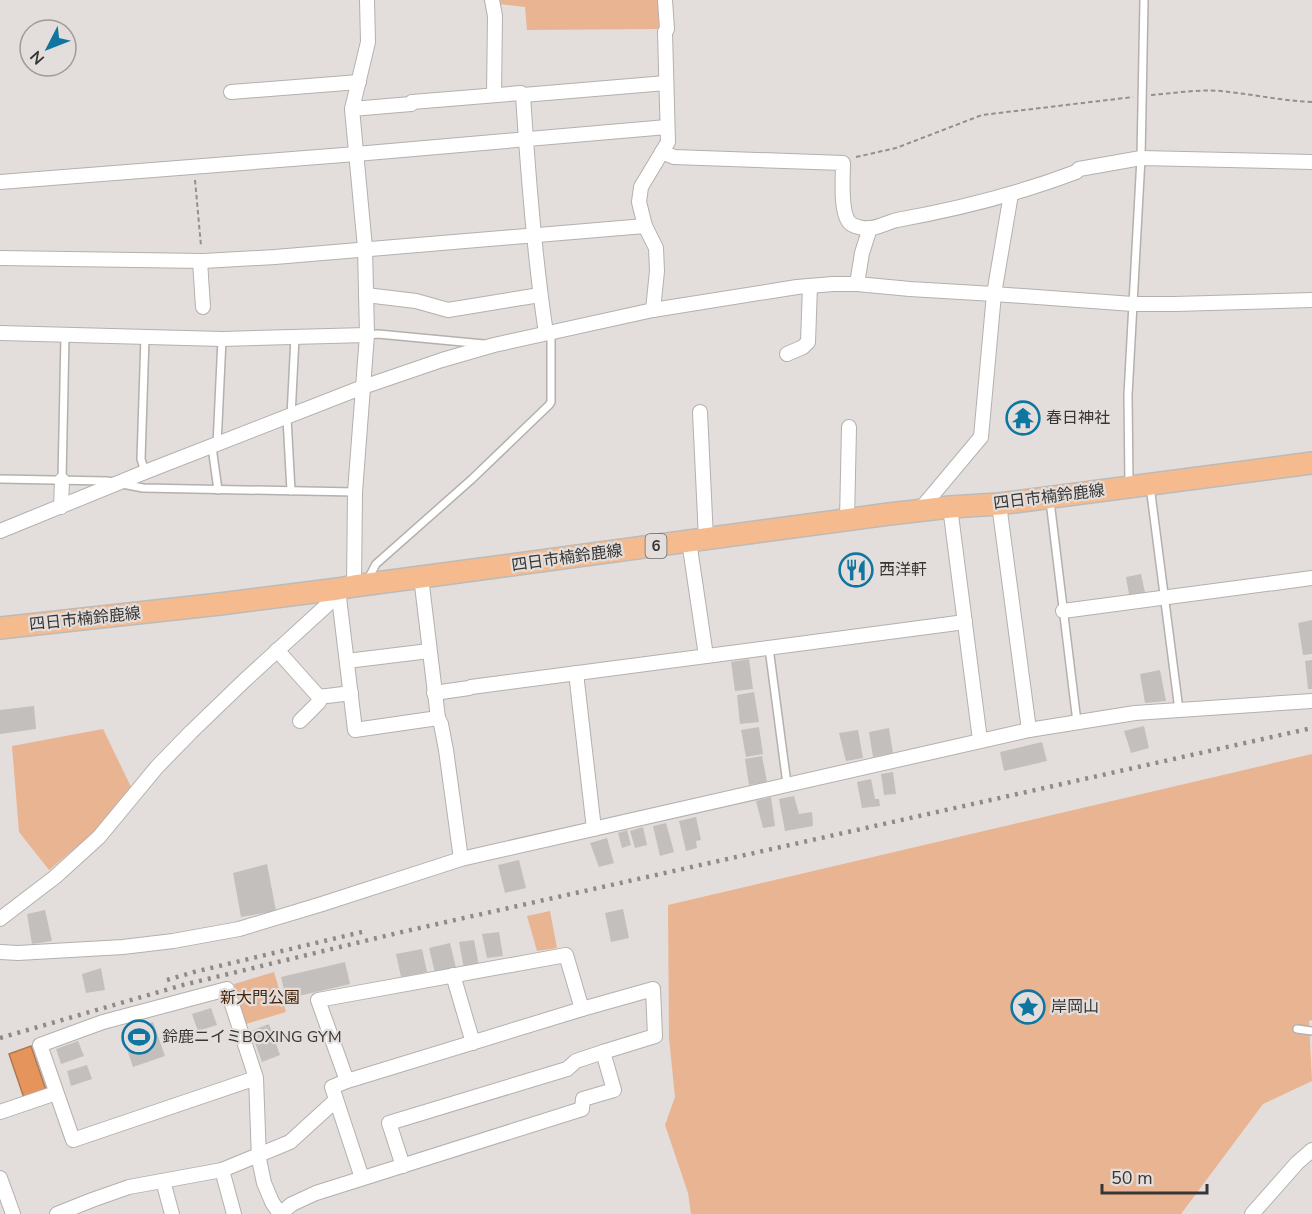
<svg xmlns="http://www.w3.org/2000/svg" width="1312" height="1214" font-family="'Nunito Sans','Noto Sans JP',sans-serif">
<rect width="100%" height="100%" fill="#e3dedb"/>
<g fill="#e9b491">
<path d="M 497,0 L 659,0 L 660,29 L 527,30 L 525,7 L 499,4 Z"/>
<path d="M 103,729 L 133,791 L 106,822 L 49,870 L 19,832 L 12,746 Z"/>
<path d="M 1312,754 L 1312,1020 L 1309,1021 L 1312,1081 L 1263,1104 L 1181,1214 L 691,1214 L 688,1193 L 665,1125 L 675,1097 L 669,1038 L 668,905 Z"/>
<path d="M 550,911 L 557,948 L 537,951 L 527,916 Z"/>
<path d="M 274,972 L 286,1012 L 246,1024 L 234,984 Z"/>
</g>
<path fill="#e5955c" stroke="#b17850" stroke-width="1.5" d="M 31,1046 L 46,1090 L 24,1098 L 9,1054 Z"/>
<g fill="#c3bfbc">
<path d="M 1141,574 L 1146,597 L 1130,600 L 1126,577 Z"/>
<path d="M 1312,620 L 1312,654 L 1303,655 L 1298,623 Z"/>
<path d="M 749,659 L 753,689 L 735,691 L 731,662 Z"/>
<path d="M 1312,660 L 1312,689 L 1308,689 L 1305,661 Z"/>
<path d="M 1160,670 L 1166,701 L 1145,703 L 1140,674 Z"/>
<path d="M 754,692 L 759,722 L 740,724 L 737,695 Z"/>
<path d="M 34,706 L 36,729 L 0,734 L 0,710 Z"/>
<path d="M 1144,726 L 1149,748 L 1131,753 L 1124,731 Z"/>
<path d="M 759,727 L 763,754 L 746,757 L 741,730 Z"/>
<path d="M 889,728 L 893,753 L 873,757 L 869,732 Z"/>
<path d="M 858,730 L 863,758 L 846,761 L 839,733 Z"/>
<path d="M 1042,742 L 1047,761 L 1004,771 L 1000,752 Z"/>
<path d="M 762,756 L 767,782 L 749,785 L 745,759 Z"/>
<path d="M 893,772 L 896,794 L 884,795 L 881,774 Z"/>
<path d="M 871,779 L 875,799 L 879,799 L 880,806 L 862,808 L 857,782 Z"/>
<path d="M 794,796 L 799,814 L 812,812 L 813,826 L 785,831 L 779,799 Z"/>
<path d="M 771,797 L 775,826 L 763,828 L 756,801 Z"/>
<path d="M 696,817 L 701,840 L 696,841 L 697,848 L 686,851 L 679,821 Z"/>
<path d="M 666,823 L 674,852 L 660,856 L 653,826 Z"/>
<path d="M 643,827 L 647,845 L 635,848 L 630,831 Z"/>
<path d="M 627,830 L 631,845 L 622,848 L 618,833 Z"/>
<path d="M 607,838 L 614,863 L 599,867 L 590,843 Z"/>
<path d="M 519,860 L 526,888 L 505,893 L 498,865 Z"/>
<path d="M 267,864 L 276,911 L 241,917 L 233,873 Z"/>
<path d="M 623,909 L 629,938 L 611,942 L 605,913 Z"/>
<path d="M 45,910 L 52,941 L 32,944 L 27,914 Z"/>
<path d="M 499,932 L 503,956 L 487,958 L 482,934 Z"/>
<path d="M 474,940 L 479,966 L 464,969 L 459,942 Z"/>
<path d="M 450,943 L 456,968 L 435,973 L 429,948 Z"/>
<path d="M 422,949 L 427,972 L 401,977 L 396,954 Z"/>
<path d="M 345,962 L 350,984 L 286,999 L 281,977 Z"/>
<path d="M 101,968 L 105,990 L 86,993 L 82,974 Z"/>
<path d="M 211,1008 L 217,1025 L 198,1031 L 192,1014 Z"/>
<path d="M 153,1022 L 165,1056 L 133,1067 L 121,1032 Z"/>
<path d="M 269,1024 L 280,1055 L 262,1062 L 251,1031 Z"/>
<path d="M 78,1041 L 84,1056 L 61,1064 L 56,1049 Z"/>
<path d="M 87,1065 L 92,1079 L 71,1086 L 67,1071 Z"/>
</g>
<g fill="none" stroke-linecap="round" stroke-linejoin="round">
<defs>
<g id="service">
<path d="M 367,335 L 378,334 L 484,344"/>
<path d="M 291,416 L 295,337"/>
<path d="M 287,418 L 291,491"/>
<path d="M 217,445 L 222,339"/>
<path d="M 212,447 L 218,490"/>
<path d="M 145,472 L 141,459 L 145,337"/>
<path d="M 0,479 L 107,481 L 143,488 L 355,492"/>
<path d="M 62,480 L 65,336"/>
<path d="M 1129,485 L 1128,395 L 1141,158 L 1144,0"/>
<path d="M 1150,486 L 1179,710"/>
<path d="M 1050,501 L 1077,722"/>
<path d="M 368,579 L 376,564 L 472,479 L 549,405 L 551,402 L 551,333"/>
<path d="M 769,648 L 787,784"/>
<path d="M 1297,1029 L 1312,1031"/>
</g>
<g id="minor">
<path d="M 492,0 L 495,16 L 494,95"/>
<path d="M 231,92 L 359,82"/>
<path d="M 523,95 C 528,174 534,255 546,333"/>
<path d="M 352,109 L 411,104 L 412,102 L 521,93 L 523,95 L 666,83"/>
<path d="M 662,152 L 674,157 L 843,163 C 843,177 840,211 849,222 C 853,227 865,229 871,228 C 880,227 888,222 897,220 C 958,209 1018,194 1076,172 L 1079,169 L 1141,158 L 1312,162"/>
<path d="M 0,182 L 356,154 L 667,127"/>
<path d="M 0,258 L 203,261 L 275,257 L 645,226"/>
<path d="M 200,261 L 203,307"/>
<path d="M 857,284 L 862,253 L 870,228"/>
<path d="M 366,295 L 416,301 L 448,310 L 540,295"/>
<path d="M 653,310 L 657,271 L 656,248 L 645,226 L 639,202 L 641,187 L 668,142 L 665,32 L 667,29 L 665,0"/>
<path d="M 0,333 L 222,339 L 367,335"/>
<path d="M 787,354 L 803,347 L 808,342 L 810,286"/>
<path d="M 700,412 L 706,539"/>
<path d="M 999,504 L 1029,730"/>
<path d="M 61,507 L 62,480"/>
<path d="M 950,507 L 980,740"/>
<path d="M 919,511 L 981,437 L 994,294 L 1011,194"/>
<path d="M 847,520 L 849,427"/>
<path d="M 0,531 L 145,472 L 363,387 L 442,360 L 494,345 L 653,310 L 797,287 L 833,284 L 857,284 L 910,289 L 994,294 L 1133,304 L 1175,304 L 1312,300"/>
<path d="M 689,541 L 706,656"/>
<path d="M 421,577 L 438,718 L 441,724 L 446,750 L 461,859"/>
<path d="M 354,586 L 355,492 L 367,335 L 365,248 L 352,109 L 368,42 L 367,0"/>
<path d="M 338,589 L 355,730 L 438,718"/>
<path d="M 1063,611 L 1312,578"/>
<path d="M 277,650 L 319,697 L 351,693"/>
<path d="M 347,661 L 429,651"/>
<path d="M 576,673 L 594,829"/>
<path d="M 434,693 L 469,688 L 471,687 L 965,622"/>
<path d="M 300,721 L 319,702 L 319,697"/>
<path d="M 0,919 L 55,877 L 99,837 L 157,767 L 191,732 L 245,680 L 338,595"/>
<path d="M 0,952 L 18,953 L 123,947 L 173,941 L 239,929 L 322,904 L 461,859 L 1029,730 L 1135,713 L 1312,701"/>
<path d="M 453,975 L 473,1043"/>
<path d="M 256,1078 L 73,1140 L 40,1045 L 103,1022 L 227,989 L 256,1078 L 259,1159 L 264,1183 L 272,1202 L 280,1214"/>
<path d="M 347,1081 L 318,1000 L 566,955 L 582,1009 L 347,1081 L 332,1087 L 362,1178"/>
<path d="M 0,1112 L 56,1093"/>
<path d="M 403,1166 L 389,1123 L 567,1069 L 576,1061 L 603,1052"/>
<path d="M 222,1170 L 234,1214"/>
<path d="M 0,1178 L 13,1214"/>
<path d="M 163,1181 L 172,1214"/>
<path d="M 57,1214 L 92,1200 L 129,1187 L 222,1170 L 290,1142 L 336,1100"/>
<path d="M 280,1214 L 292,1204 L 316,1193 L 582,1109 L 583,1099 L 614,1090 L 603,1052 L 655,1036 L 653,989 L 582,1009"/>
<path d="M 1252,1214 L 1297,1163 L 1312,1150"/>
</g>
<path id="primary" d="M 0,628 L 220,604 L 338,589 L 354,586 L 421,577 L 889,514 L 950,507 L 999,504 L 1312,463"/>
</defs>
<use href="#service" stroke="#b4b0ad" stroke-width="10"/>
<use href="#minor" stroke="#b4b0ad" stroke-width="16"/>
<use href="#primary" stroke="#bbbbba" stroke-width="24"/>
<g stroke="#928f8d" stroke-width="2" stroke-dasharray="4.5 3" stroke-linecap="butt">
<path d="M 1151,95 C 1177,93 1204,88 1229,92 C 1257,95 1284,101 1312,102"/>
<path d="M 856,157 L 896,148 L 982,115 L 1133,97"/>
<path d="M 195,180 L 201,246"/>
</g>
<use href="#service" stroke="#fff" stroke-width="7"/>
<use href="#minor" stroke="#fff" stroke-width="14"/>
<use href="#primary" stroke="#f5bb8e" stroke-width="21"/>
<g stroke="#8d8a88" stroke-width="4.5" stroke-dasharray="3 6" stroke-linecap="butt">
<path d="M 167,980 L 194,972 L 362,932"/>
<path d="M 0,1038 L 183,985 L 406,931 L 1312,728"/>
</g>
</g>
<defs>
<symbol id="temple-ring" viewBox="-11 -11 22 22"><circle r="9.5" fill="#e3dedb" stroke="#0f75a1" stroke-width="1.5"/><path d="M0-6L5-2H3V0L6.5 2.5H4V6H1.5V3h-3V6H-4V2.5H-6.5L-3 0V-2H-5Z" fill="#0f75a1"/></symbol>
<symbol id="restaurant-ring" viewBox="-11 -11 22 22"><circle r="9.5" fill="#e3dedb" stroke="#0f75a1" stroke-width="1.5"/><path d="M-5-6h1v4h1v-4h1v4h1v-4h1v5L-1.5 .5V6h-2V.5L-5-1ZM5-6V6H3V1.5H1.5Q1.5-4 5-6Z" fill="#0f75a1"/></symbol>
<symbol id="sight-ring" viewBox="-11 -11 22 22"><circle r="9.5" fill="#e3dedb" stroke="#0f75a1" stroke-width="1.5"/><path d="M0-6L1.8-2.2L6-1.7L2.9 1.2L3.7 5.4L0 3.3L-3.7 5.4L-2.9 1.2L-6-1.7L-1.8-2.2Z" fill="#0f75a1"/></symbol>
<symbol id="stadium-ring" viewBox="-11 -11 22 22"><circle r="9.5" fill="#e3dedb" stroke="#0f75a1" stroke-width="1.5"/><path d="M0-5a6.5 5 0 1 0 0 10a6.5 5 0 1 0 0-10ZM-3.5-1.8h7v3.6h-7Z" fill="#0f75a1"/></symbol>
</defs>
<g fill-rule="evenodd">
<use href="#temple-ring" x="1004" y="399" width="38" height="38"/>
<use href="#restaurant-ring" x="837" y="551" width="38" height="38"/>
<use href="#sight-ring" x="1009" y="988" width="38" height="38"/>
<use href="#stadium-ring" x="120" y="1018" width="38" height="38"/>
</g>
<g text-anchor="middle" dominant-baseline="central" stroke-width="4.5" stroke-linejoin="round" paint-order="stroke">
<rect fill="#e3dedb" stroke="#6b6866" stroke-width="1.5" x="645.5" y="534" width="21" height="24" rx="4.5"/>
<g font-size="15" font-weight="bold" fill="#373634">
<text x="656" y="546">6</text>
</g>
<g font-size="16" fill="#373634" stroke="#e3dedb" text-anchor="start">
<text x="1046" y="418">春日神社</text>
<text x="879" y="570">西洋軒</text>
<text x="1051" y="1007">岸岡山</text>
<text x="162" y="1037">鈴鹿ニイミBOXING GYM</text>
</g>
<g font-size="16" fill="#373634" stroke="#e3dedb">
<text transform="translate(1049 497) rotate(-7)">四日市楠鈴鹿線</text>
<text transform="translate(567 558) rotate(-8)">四日市楠鈴鹿線</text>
<text transform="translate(85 619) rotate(-6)">四日市楠鈴鹿線</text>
</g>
<g font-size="16" fill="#44240b" stroke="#e3dedb">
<text x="260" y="998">新大門公園</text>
</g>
</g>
<g transform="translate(48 48) rotate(228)"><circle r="28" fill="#e3dedb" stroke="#9e9b98" stroke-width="1.5"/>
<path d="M0-4.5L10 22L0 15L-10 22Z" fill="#0f75a1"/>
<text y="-9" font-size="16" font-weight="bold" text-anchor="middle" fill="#373634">N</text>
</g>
<path d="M1102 1184v9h105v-9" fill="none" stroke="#373634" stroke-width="3"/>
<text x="1111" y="1184" font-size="18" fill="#373634" stroke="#e3dedb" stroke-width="4.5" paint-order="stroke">50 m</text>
</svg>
